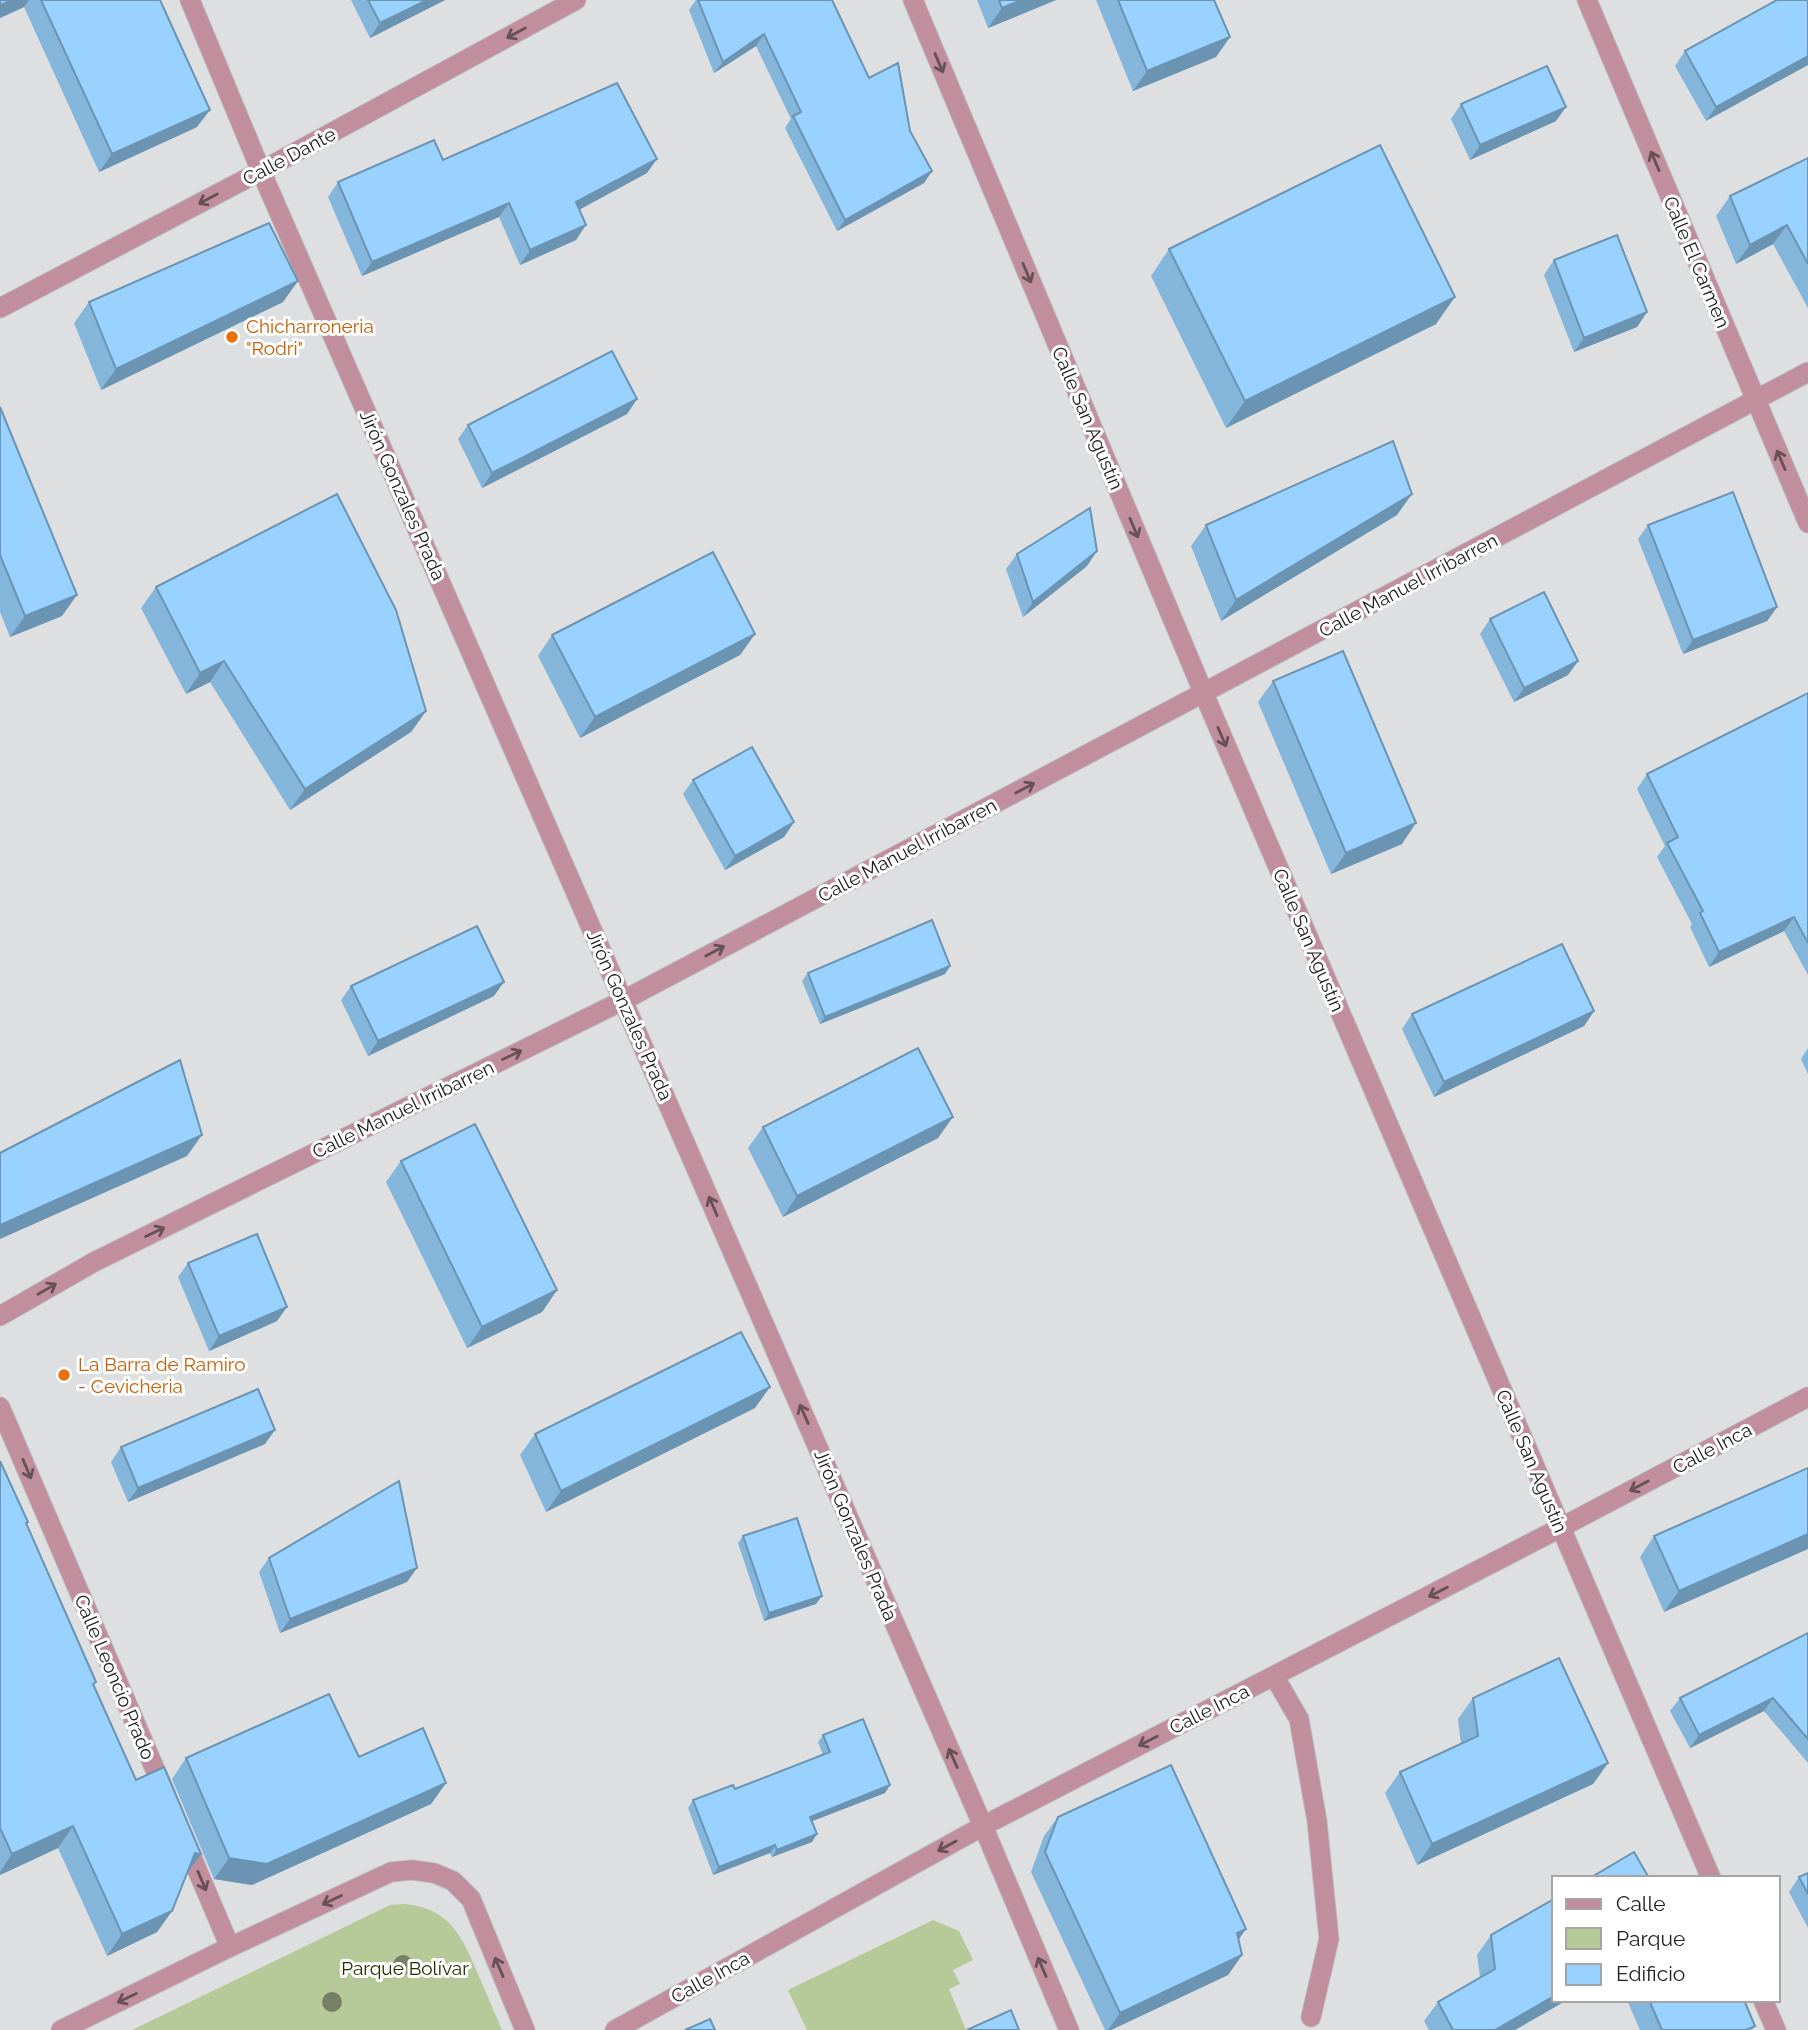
<svg xmlns="http://www.w3.org/2000/svg" width="1808" height="2030" font-family="Raleway,sans-serif">
<rect width="100%" height="100%" fill="#dedfe0"/>
<g fill="#b6ca99">
<path d="M 404,1904 C 450,1908 462,1936 478,1974 C 486,1993 494,2011 502,2030 L 132,2030 L 390,1905 Z"/>
<path d="M 933,1920 L 959,1931 L 973,1960 L 953,1970 L 960,1984 L 949,1989 L 966,2030 L 807,2030 L 788,1990 Z"/>
</g>
<g fill="none" stroke-linecap="round" stroke-linejoin="round">
<defs>
<path id="service" d="M 1274,1676 L 1299,1719 L 1317,1821 L 1329,1939 L 1311,2017"/>
<g id="minor">
<path d="M 190,0 L 261,171 L 983,1826 L 1069,2030"/>
<path d="M 913,0 L 1204,694 L 1711,1878"/>
<path d="M 1587,0 L 1808,523"/>
<path d="M 0,308 L 261,171 L 576,0"/>
<path d="M 0,1316 L 94,1262 L 624,1000 L 1808,372"/>
<path d="M 0,1407 L 166,1795"/>
<path d="M 184,1839 L 230,1947"/>
<path d="M 1763,2000 L 1776,2030"/>
<path d="M 61,2030 L 230,1947 L 391,1872 L 412,1870 L 434,1873 L 453,1881 L 471,1899 L 525,2030"/>
<path d="M 615,2030 L 983,1826 L 1560,1528 L 1808,1397"/>
</g>
</defs>
<use href="#service" stroke="#bbbcbd" stroke-width="21"/>
<use href="#minor" stroke="#bbbcbd" stroke-width="21"/>
<use href="#service" stroke="#c18e9d" stroke-width="19"/>
<use href="#minor" stroke="#c18e9d" stroke-width="19"/>
</g>
<g fill="#777f66">
<circle cx="403" cy="1965" r="10"/>
<circle cx="332" cy="2002" r="10"/>
</g>
<g fill="#84b5da">
<path d="M 0,0 L 160,0 L 197,127 L 99,172 L 24,7 L 0,18 Z"/>
<path d="M 351,0 L 445,0 L 370,38 Z"/>
<path d="M 696,0 L 832,0 L 869,78 L 932,171 L 924,183 L 837,231 L 785,128 L 791,119 L 756,46 L 714,73 L 689,10 Z"/>
<path d="M 977,0 L 1056,0 L 988,28 Z"/>
<path d="M 1096,0 L 1214,0 L 1230,37 L 1216,57 L 1133,91 Z"/>
<path d="M 1808,0 L 1706,121 L 1675,66 L 1685,51 Z"/>
<path d="M 1461,104 L 1556,121 L 1470,160 L 1451,119 Z"/>
<path d="M 1808,158 L 1808,308 L 1773,244 L 1736,264 L 1716,216 L 1730,196 Z"/>
<path d="M 443,160 L 647,173 L 579,209 L 576,240 L 520,265 L 499,217 L 362,276 L 328,197 L 338,182 Z"/>
<path d="M 1169,249 L 1436,324 L 1226,428 L 1151,276 Z"/>
<path d="M 1554,260 L 1647,312 L 1637,327 L 1574,352 L 1544,275 Z"/>
<path d="M 89,302 L 283,302 L 101,390 L 74,323 Z"/>
<path d="M 637,399 L 627,414 L 482,488 L 458,439 L 468,425 Z"/>
<path d="M 0,407 L 62,616 L 10,637 L 0,612 Z"/>
<path d="M 1397,515 L 1221,621 L 1191,546 L 1206,525 Z"/>
<path d="M 1648,525 L 1777,607 L 1767,621 L 1683,654 L 1638,539 Z"/>
<path d="M 1017,554 L 1087,566 L 1023,617 L 1006,569 Z"/>
<path d="M 156,587 L 426,711 L 411,732 L 290,810 L 210,682 L 186,694 L 141,608 Z"/>
<path d="M 1490,619 L 1578,661 L 1568,675 L 1514,702 L 1480,634 Z"/>
<path d="M 755,634 L 740,655 L 580,738 L 538,656 L 552,635 Z"/>
<path d="M 1273,681 L 1402,844 L 1331,874 L 1258,702 Z"/>
<path d="M 1808,693 L 1808,975 L 1784,931 L 1709,967 L 1690,927 L 1692,924 L 1657,857 L 1665,846 L 1637,789 L 1647,774 Z"/>
<path d="M 693,780 L 794,822 L 784,837 L 725,870 L 683,794 Z"/>
<path d="M 950,966 L 945,974 L 820,1024 L 802,981 L 808,973 Z"/>
<path d="M 351,986 L 494,996 L 368,1056 L 341,1000 Z"/>
<path d="M 1594,1011 L 1584,1026 L 1434,1097 L 1402,1029 L 1412,1014 Z"/>
<path d="M 1808,1048 L 1808,1074 L 1801,1059 Z"/>
<path d="M 763,1127 L 938,1138 L 783,1217 L 748,1148 Z"/>
<path d="M 401,1161 L 557,1290 L 542,1312 L 467,1348 L 386,1182 Z"/>
<path d="M 188,1263 L 277,1321 L 209,1351 L 178,1277 Z"/>
<path d="M 755,1408 L 546,1512 L 520,1455 L 535,1434 Z"/>
<path d="M 265,1444 L 128,1502 L 111,1462 L 121,1447 Z"/>
<path d="M 0,1461 L 94,1685 L 136,1780 L 186,1875 L 172,1911 L 157,1932 L 107,1956 L 58,1848 L 0,1875 Z"/>
<path d="M 1808,1468 L 1664,1612 L 1640,1557 L 1654,1536 Z"/>
<path d="M 743,1536 L 816,1604 L 764,1621 L 738,1543 Z"/>
<path d="M 269,1558 L 407,1582 L 280,1633 L 259,1572 Z"/>
<path d="M 1808,1633 L 1808,1763 L 1764,1711 L 1690,1748 L 1670,1711 L 1680,1698 Z"/>
<path d="M 1473,1698 L 1608,1763 L 1593,1784 L 1417,1865 L 1385,1793 L 1400,1772 L 1461,1744 L 1458,1719 Z"/>
<path d="M 823,1735 L 885,1793 L 812,1821 L 812,1842 L 772,1857 L 770,1853 L 713,1875 L 688,1808 L 693,1800 L 735,1789 L 823,1755 L 818,1742 Z"/>
<path d="M 359,1757 L 446,1783 L 431,1804 L 252,1885 L 214,1879 L 172,1779 L 186,1758 Z"/>
<path d="M 1058,1817 L 1239,1940 L 1242,1955 L 1228,1975 L 1111,2030 L 1105,2030 L 1031,1872 L 1044,1836 Z"/>
<path d="M 1808,1873 L 1808,1928 L 1789,1892 L 1799,1877 Z"/>
<path d="M 1491,1935 L 1567,2000 L 1515,2030 L 1429,2030 L 1424,2021 L 1438,2002 L 1480,1977 L 1477,1955 Z"/>
<path d="M 1627,2000 L 1744,2000 L 1755,2026 L 1752,2030 L 1640,2030 Z"/>
</g>
<g fill="#6b93b2">
<path d="M 12,0 L 29,0 L 24,7 L 0,18 L 0,5 Z"/>
<path d="M 427,0 L 445,0 L 370,38 L 380,23 Z"/>
<path d="M 1021,0 L 1056,0 L 988,28 L 1002,8 Z"/>
<path d="M 764,34 L 756,46 L 714,73 L 723,62 Z"/>
<path d="M 1230,37 L 1216,57 L 1133,91 L 1147,71 Z"/>
<path d="M 1808,56 L 1808,65 L 1706,121 L 1716,107 Z"/>
<path d="M 1566,107 L 1556,121 L 1470,160 L 1480,145 Z"/>
<path d="M 210,110 L 197,127 L 99,172 L 112,154 Z"/>
<path d="M 657,159 L 647,173 L 566,217 L 576,202 Z"/>
<path d="M 932,171 L 924,183 L 837,231 L 845,220 Z"/>
<path d="M 509,203 L 499,217 L 362,276 L 372,262 Z"/>
<path d="M 586,225 L 576,240 L 520,265 L 530,250 Z"/>
<path d="M 1787,225 L 1773,244 L 1736,264 L 1750,245 Z"/>
<path d="M 298,281 L 283,302 L 101,390 L 116,369 Z"/>
<path d="M 1455,297 L 1436,324 L 1226,428 L 1245,401 Z"/>
<path d="M 1647,312 L 1637,327 L 1574,352 L 1584,338 Z"/>
<path d="M 637,399 L 627,414 L 482,488 L 492,473 Z"/>
<path d="M 1412,494 L 1397,515 L 1221,621 L 1236,600 Z"/>
<path d="M 1097,551 L 1087,566 L 1023,617 L 1033,602 Z"/>
<path d="M 77,595 L 62,616 L 10,637 L 25,616 Z"/>
<path d="M 1777,607 L 1767,621 L 1683,654 L 1693,640 Z"/>
<path d="M 755,634 L 740,655 L 580,738 L 595,717 Z"/>
<path d="M 224,661 L 210,682 L 186,694 L 200,673 Z"/>
<path d="M 1578,661 L 1568,675 L 1514,702 L 1524,688 Z"/>
<path d="M 426,711 L 411,732 L 290,810 L 305,789 Z"/>
<path d="M 794,822 L 784,837 L 725,870 L 735,856 Z"/>
<path d="M 1416,823 L 1402,844 L 1331,874 L 1346,853 Z"/>
<path d="M 1794,917 L 1784,931 L 1709,967 L 1719,952 Z"/>
<path d="M 950,966 L 945,974 L 820,1024 L 825,1017 Z"/>
<path d="M 504,982 L 494,996 L 368,1056 L 378,1041 Z"/>
<path d="M 1594,1011 L 1584,1026 L 1434,1097 L 1444,1082 Z"/>
<path d="M 953,1117 L 938,1138 L 783,1217 L 797,1196 Z"/>
<path d="M 202,1135 L 187,1156 L 0,1239 L 0,1225 Z"/>
<path d="M 557,1290 L 542,1312 L 467,1348 L 482,1327 Z"/>
<path d="M 287,1307 L 277,1321 L 209,1351 L 219,1336 Z"/>
<path d="M 770,1387 L 755,1408 L 546,1512 L 561,1491 Z"/>
<path d="M 275,1430 L 265,1444 L 128,1502 L 138,1488 Z"/>
<path d="M 1808,1534 L 1808,1549 L 1664,1612 L 1679,1591 Z"/>
<path d="M 417,1568 L 407,1582 L 280,1633 L 290,1619 Z"/>
<path d="M 822,1596 L 816,1604 L 764,1621 L 769,1613 Z"/>
<path d="M 1773,1698 L 1764,1711 L 1690,1748 L 1699,1735 Z"/>
<path d="M 1608,1763 L 1593,1784 L 1417,1865 L 1432,1844 Z"/>
<path d="M 446,1783 L 431,1804 L 252,1885 L 214,1879 L 229,1858 Z"/>
<path d="M 890,1785 L 885,1793 L 805,1824 L 810,1817 Z"/>
<path d="M 73,1826 L 58,1848 L 0,1875 L 0,1872 L 12,1854 Z"/>
<path d="M 817,1834 L 812,1842 L 772,1857 L 777,1850 Z"/>
<path d="M 775,1845 L 770,1853 L 713,1875 L 719,1867 Z"/>
<path d="M 195,1853 L 201,1854 L 186,1875 Z"/>
<path d="M 172,1911 L 157,1932 L 107,1956 L 122,1934 Z"/>
<path d="M 1246,1929 L 1233,1948 L 1237,1933 Z"/>
<path d="M 1242,1955 L 1228,1975 L 1111,2030 L 1108,2030 L 1120,2013 Z"/>
<path d="M 1554,1996 L 1554,2000 L 1567,2000 L 1515,2030 L 1495,2030 Z"/>
</g>
<g fill="#99d2fe" stroke="#6b93b2" stroke-width="2">
<path d="M 0,0 L 12,0 L 0,5 Z"/>
<path d="M 41,0 L 160,0 L 210,110 L 112,154 Z"/>
<path d="M 368,0 L 427,0 L 380,23 Z"/>
<path d="M 698,0 L 832,0 L 869,78 L 898,63 L 910,131 L 932,171 L 845,220 L 793,116 L 801,112 L 764,34 L 723,62 Z"/>
<path d="M 999,0 L 1021,0 L 1002,8 Z"/>
<path d="M 1118,0 L 1214,0 L 1230,37 L 1147,71 Z"/>
<path d="M 1777,0 L 1808,0 L 1808,56 L 1716,107 L 1685,51 Z"/>
<path d="M 1547,66 L 1566,107 L 1480,145 L 1461,104 Z"/>
<path d="M 617,83 L 657,159 L 576,202 L 586,225 L 530,250 L 509,203 L 372,262 L 338,182 L 434,140 L 443,160 Z"/>
<path d="M 1380,145 L 1455,297 L 1245,401 L 1169,249 Z"/>
<path d="M 1808,158 L 1808,264 L 1787,225 L 1750,245 L 1730,196 Z"/>
<path d="M 269,223 L 298,281 L 116,369 L 89,302 Z"/>
<path d="M 1617,235 L 1647,312 L 1584,338 L 1554,260 Z"/>
<path d="M 612,351 L 637,399 L 492,473 L 468,425 Z"/>
<path d="M 0,407 L 77,595 L 25,616 L 0,555 Z"/>
<path d="M 1393,441 L 1412,494 L 1236,600 L 1206,525 Z"/>
<path d="M 1733,492 L 1777,607 L 1693,640 L 1648,525 Z"/>
<path d="M 337,494 L 396,610 L 426,711 L 305,789 L 224,661 L 200,673 L 156,587 Z"/>
<path d="M 1090,508 L 1097,551 L 1033,602 L 1017,554 Z"/>
<path d="M 713,552 L 755,634 L 595,717 L 552,635 Z"/>
<path d="M 1544,592 L 1578,661 L 1524,688 L 1490,619 Z"/>
<path d="M 1343,651 L 1416,823 L 1346,853 L 1273,681 Z"/>
<path d="M 1808,693 L 1808,943 L 1794,917 L 1719,952 L 1700,913 L 1703,911 L 1667,843 L 1678,837 L 1647,774 Z"/>
<path d="M 752,747 L 794,822 L 735,856 L 693,780 Z"/>
<path d="M 932,920 L 950,966 L 825,1017 L 808,973 Z"/>
<path d="M 477,926 L 504,982 L 378,1041 L 351,986 Z"/>
<path d="M 1562,944 L 1594,1011 L 1444,1082 L 1412,1014 Z"/>
<path d="M 918,1048 L 953,1117 L 797,1196 L 763,1127 Z"/>
<path d="M 180,1060 L 202,1135 L 0,1225 L 0,1153 Z"/>
<path d="M 475,1124 L 557,1290 L 482,1327 L 401,1161 Z"/>
<path d="M 257,1234 L 287,1307 L 219,1336 L 188,1263 Z"/>
<path d="M 741,1332 L 770,1387 L 561,1491 L 535,1434 Z"/>
<path d="M 258,1389 L 275,1430 L 138,1488 L 121,1447 Z"/>
<path d="M 0,1461 L 28,1522 L 26,1523 L 96,1682 L 93,1684 L 136,1780 L 164,1767 L 201,1854 L 195,1853 L 172,1911 L 122,1934 L 73,1826 L 12,1854 L 0,1828 Z"/>
<path d="M 1808,1468 L 1808,1534 L 1679,1591 L 1654,1536 Z"/>
<path d="M 399,1481 L 417,1568 L 290,1619 L 269,1558 Z"/>
<path d="M 797,1518 L 822,1596 L 769,1613 L 743,1536 Z"/>
<path d="M 1808,1633 L 1808,1739 L 1773,1698 L 1699,1735 L 1680,1698 Z"/>
<path d="M 1559,1658 L 1608,1763 L 1432,1844 L 1400,1772 L 1478,1736 L 1473,1698 Z"/>
<path d="M 329,1694 L 359,1757 L 423,1728 L 446,1783 L 267,1864 L 229,1858 L 186,1758 Z"/>
<path d="M 863,1719 L 890,1785 L 810,1817 L 817,1834 L 777,1850 L 775,1845 L 719,1867 L 693,1800 L 733,1785 L 735,1789 L 830,1752 L 823,1735 Z"/>
<path d="M 1171,1765 L 1246,1929 L 1237,1933 L 1242,1955 L 1120,2013 L 1045,1852 L 1058,1817 Z"/>
<path d="M 1634,1852 L 1649,1878 L 1590,1878 Z"/>
<path d="M 1808,1873 L 1808,1894 L 1799,1877 Z"/>
<path d="M 1554,1899 L 1554,1996 L 1495,2030 L 1453,2030 L 1438,2002 L 1495,1969 L 1491,1935 Z"/>
<path d="M 1649,2000 L 1744,2000 L 1755,2026 L 1746,2030 L 1662,2030 Z"/>
<path d="M 1011,2010 L 1019,2030 L 967,2030 Z"/>
<path d="M 710,2019 L 715,2030 L 685,2030 Z"/>
</g>
<defs><path id="oneway-shaft" d="M-6 0H5M1.5-3L5.5 0L1.5 3" fill="none" stroke-width="1.6" stroke-linecap="round" stroke-linejoin="round" transform="scale(1.75)"/></defs>
<g stroke="#675057">
<use href="#oneway-shaft" transform="translate(516 33) rotate(151)"/>
<use href="#oneway-shaft" transform="translate(939 63) rotate(67)"/>
<use href="#oneway-shaft" transform="translate(1655 161) rotate(-113)"/>
<use href="#oneway-shaft" transform="translate(208 199) rotate(152)"/>
<use href="#oneway-shaft" transform="translate(1027 273) rotate(67)"/>
<use href="#oneway-shaft" transform="translate(1781 460) rotate(-113)"/>
<use href="#oneway-shaft" transform="translate(1134 528) rotate(67)"/>
<use href="#oneway-shaft" transform="translate(1222 737) rotate(67)"/>
<use href="#oneway-shaft" transform="translate(1025 788) rotate(-28)"/>
<use href="#oneway-shaft" transform="translate(715 951) rotate(-28)"/>
<use href="#oneway-shaft" transform="translate(512 1055) rotate(-26)"/>
<use href="#oneway-shaft" transform="translate(713 1206) rotate(-113)"/>
<use href="#oneway-shaft" transform="translate(155 1232) rotate(-26)"/>
<use href="#oneway-shaft" transform="translate(47 1289) rotate(-30)"/>
<use href="#oneway-shaft" transform="translate(804 1414) rotate(-114)"/>
<use href="#oneway-shaft" transform="translate(27 1469) rotate(67)"/>
<use href="#oneway-shaft" transform="translate(1639 1486) rotate(152)"/>
<use href="#oneway-shaft" transform="translate(1438 1592) rotate(153)"/>
<use href="#oneway-shaft" transform="translate(1148 1741) rotate(153)"/>
<use href="#oneway-shaft" transform="translate(953 1758) rotate(-114)"/>
<use href="#oneway-shaft" transform="translate(947 1846) rotate(151)"/>
<use href="#oneway-shaft" transform="translate(202 1881) rotate(67)"/>
<use href="#oneway-shaft" transform="translate(332 1900) rotate(155)"/>
<use href="#oneway-shaft" transform="translate(499 1967) rotate(-113)"/>
<use href="#oneway-shaft" transform="translate(1042 1967) rotate(-113)"/>
<use href="#oneway-shaft" transform="translate(127 1998) rotate(154)"/>
</g>
<g fill="#e8710a" stroke="#fff" stroke-width="2.5">
<circle cx="232" cy="337" r="7"/>
<circle cx="64" cy="1375" r="7"/>
</g>
<g text-anchor="middle" dominant-baseline="central" stroke-width="6" stroke-linejoin="round" paint-order="stroke">
<g font-size="19" fill="#1d1d1d" stroke="#fff">
<text transform="translate(289 156) rotate(-28)">Calle Dante</text>
<text transform="translate(1697 262) rotate(67)">Calle El Carmen</text>
<text transform="translate(1088 418) rotate(67)">Calle San Agustín</text>
<text transform="translate(403 495) rotate(66)">Jirón Gonzales Prada</text>
<text transform="translate(1408 585) rotate(-28)">Calle Manuel Irribarren</text>
<text transform="translate(907 850) rotate(-28)">Calle Manuel Irribarren</text>
<text transform="translate(1309 940) rotate(67)">Calle San Agustín</text>
<text transform="translate(630 1015) rotate(66)">Jirón Gonzales Prada</text>
<text transform="translate(403 1109) rotate(-26)">Calle Manuel Irribarren</text>
<text transform="translate(1712 1448) rotate(-28)">Calle Inca</text>
<text transform="translate(1532 1461) rotate(67)">Calle San Agustín</text>
<text transform="translate(856 1535) rotate(67)">Jirón Gonzales Prada</text>
<text transform="translate(115 1677) rotate(67)">Calle Leoncio Prado</text>
<text transform="translate(1209 1709) rotate(-27)">Calle Inca</text>
<text transform="translate(710 1977) rotate(-29)">Calle Inca</text>
</g>
<g font-size="19" fill="#c56008" stroke="#fff" text-anchor="start">
<text x="246" y="326">Chicharroneria<tspan x="246" dy="22">"Rodri"</tspan></text>
<text x="78" y="1364">La Barra de Ramiro<tspan x="78" dy="22">- Cevicheria</tspan></text>
</g>
<g font-size="19" fill="#223003" stroke="#fff">
<text x="405" y="1968">Parque Bolívar</text>
</g>
</g>
<rect x="1552" y="1876" width="228" height="126" fill="#ffffff" stroke="#a5a5a5" stroke-width="2"/>
<rect x="1566" y="1899" width="35" height="10" fill="#c18e9d" stroke="#a5a5a5" stroke-width="2"/>
<text x="1616" y="1911" font-size="21" fill="#1d1d1d">Calle</text>
<rect x="1566" y="1928" width="35" height="21" fill="#b6ca99" stroke="#a5a5a5" stroke-width="2"/>
<text x="1616" y="1946" font-size="21" fill="#1d1d1d">Parque</text>
<rect x="1566" y="1964" width="35" height="21" fill="#99d2fe" stroke="#a5a5a5" stroke-width="2"/>
<text x="1616" y="1981" font-size="21" fill="#1d1d1d">Edificio</text>
</svg>
